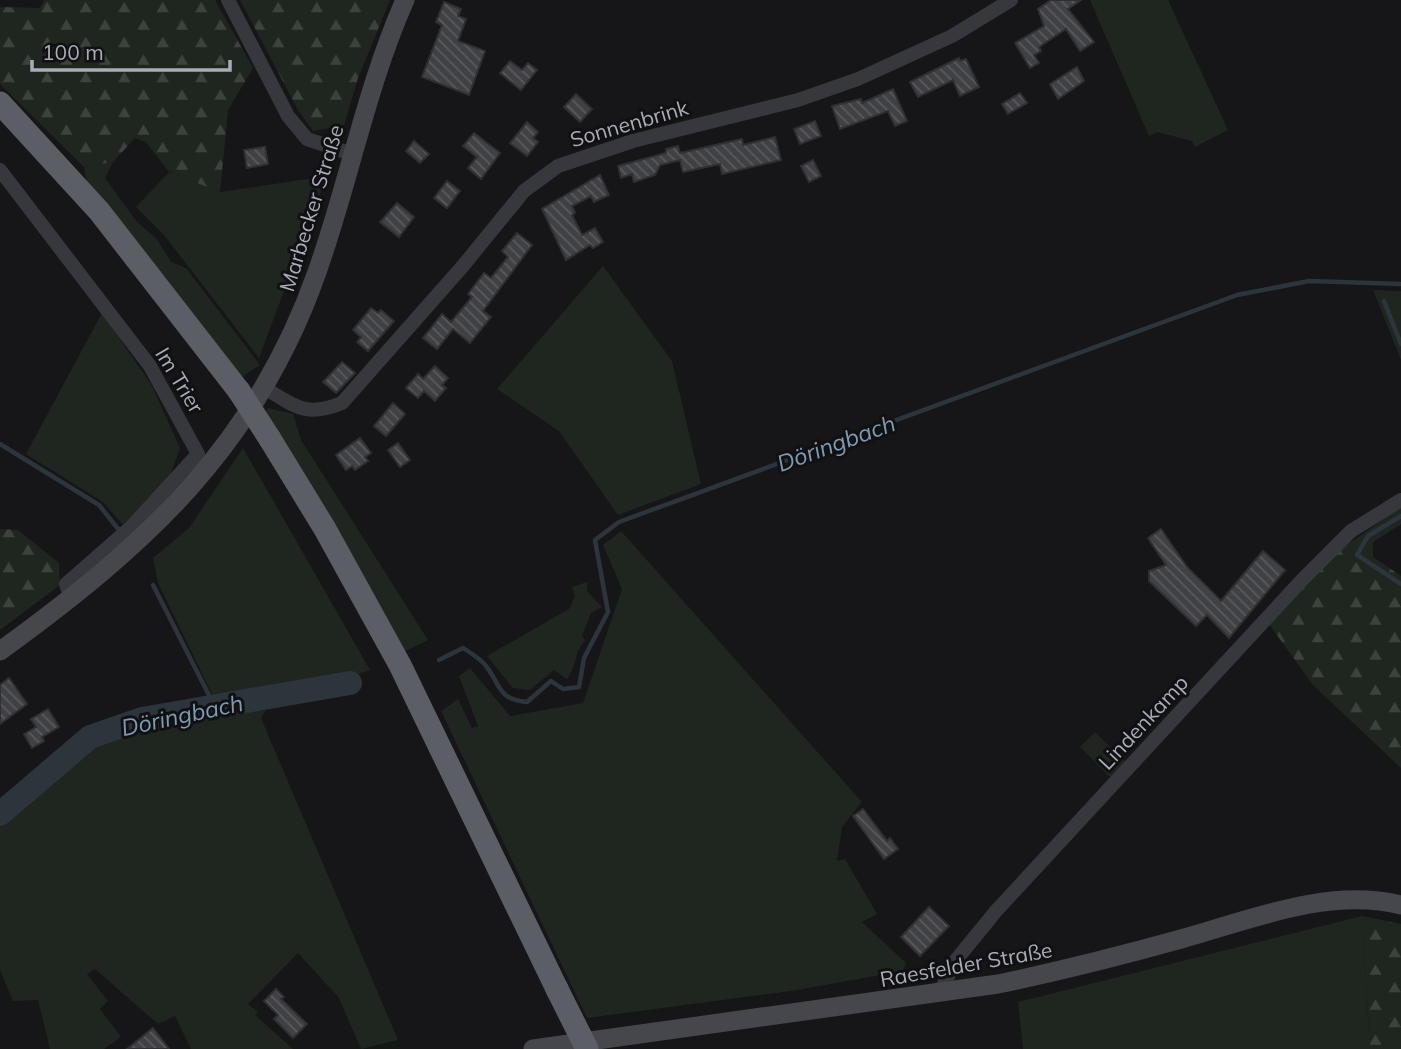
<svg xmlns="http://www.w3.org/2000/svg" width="1401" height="1049" font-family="Mulish,sans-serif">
<defs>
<pattern id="forest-firs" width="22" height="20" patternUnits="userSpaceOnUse" patternTransform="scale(1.75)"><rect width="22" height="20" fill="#1e261f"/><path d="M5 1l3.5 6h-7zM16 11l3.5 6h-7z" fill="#3c433d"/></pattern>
<pattern id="building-back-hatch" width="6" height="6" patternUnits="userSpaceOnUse" patternTransform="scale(1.75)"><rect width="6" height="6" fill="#404145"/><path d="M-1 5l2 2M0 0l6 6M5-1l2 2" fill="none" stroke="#595a5e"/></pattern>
</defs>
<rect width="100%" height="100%" fill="#161618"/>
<g fill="#1e261f">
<path d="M 1090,0 L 1168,0 L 1228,130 L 1195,147 L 1192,141 L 1157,132 L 1149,136 Z"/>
<path d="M 113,162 L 105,178 L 137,222 L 156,238 L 171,262 L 186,268 L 260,365 L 240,378 L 168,281 L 87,184 L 84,167 Z"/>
<path d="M 169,172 L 220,192 L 314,178 L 325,181 L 259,358 L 164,235 L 136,207 Z"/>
<path d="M 603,266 L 672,361 L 701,484 L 618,515 L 559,431 L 497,389 Z"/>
<path d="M 1373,290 L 1401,291 L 1401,360 Z"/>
<path d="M 102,313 L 152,386 L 180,448 L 170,476 L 123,525 L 103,502 L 26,454 Z"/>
<path d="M 268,408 L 293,414 L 301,440 L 428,640 L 403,652 L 263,414 Z"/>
<path d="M 243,448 L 370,670 L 349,677 L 337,674 L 214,698 L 158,583 L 153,558 L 189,528 Z"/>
<path d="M 1401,507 L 1401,524 L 1373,542 L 1373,557 L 1367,566 L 1341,549 Z"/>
<path d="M 621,531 L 862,802 L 842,827 L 837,861 L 845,859 L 877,914 L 862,922 L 906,963 L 903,971 L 791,991 L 587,1018 L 441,711 L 458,699 L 472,728 L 478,726 L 459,676 L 470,668 L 510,716 L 583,703 L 622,589 L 603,545 Z"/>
<path d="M 587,582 L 587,591 L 602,607 L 591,613 L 582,636 L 585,640 C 572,658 578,664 567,679 L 554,670 L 530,690 L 513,688 L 487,656 L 569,609 L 575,596 L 572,587 Z"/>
<path d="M 266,710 L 261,718 L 398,1040 L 361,1049 L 339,998 L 298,953 L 248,1004 L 258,1012 L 255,1015 L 293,1049 L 191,1049 L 175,1016 L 158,1024 L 95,969 L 87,974 L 108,1001 L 100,1009 L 121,1037 L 104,1049 L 50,1049 L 38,1000 L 13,1001 L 0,970 L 0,825 C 30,796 60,760 97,740 C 134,721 222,715 266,710 Z"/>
<path d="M 1095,732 L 1125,762 L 1110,777 L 1080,747 Z"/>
<path d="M 1362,916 L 1370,1049 L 1023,1049 L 1018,1002 Z"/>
</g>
<g fill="url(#forest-firs)">
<path d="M 44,0 L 215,0 L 253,68 L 228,110 L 220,192 L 169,172 L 146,142 L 135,138 L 113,162 L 84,167 L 0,84 L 0,7 L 40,8 Z"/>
<path d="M 240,0 L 390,0 L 358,78 L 344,125 L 313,131 L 298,110 Z"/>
<path d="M 0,529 L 18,530 L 59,563 L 60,585 L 0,630 Z"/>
<path d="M 1341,549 L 1367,566 L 1373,557 L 1401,576 L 1401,768 L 1313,685 L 1269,624 Z"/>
<path d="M 1362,916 L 1401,924 L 1401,1049 L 1370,1049 Z"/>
</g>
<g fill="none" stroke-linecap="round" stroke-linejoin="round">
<g stroke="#2c353c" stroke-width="4.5">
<path d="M 1384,301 L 1401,344"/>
<path d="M 0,444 L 99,505 L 119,530"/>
<path d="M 1401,516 L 1368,536 L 1357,555 L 1401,584"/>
<path d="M 153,585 L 215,707"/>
<path d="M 439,660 L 463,648 C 471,653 481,659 486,666 C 501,685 497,699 527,702 L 551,681 L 563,689 L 579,687 L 584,658 L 608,612 L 595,540 L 619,522 L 1237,295 L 1309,281 L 1401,284"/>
</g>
<path stroke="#2c353c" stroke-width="24" d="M 0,814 L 90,737 L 142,719 L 350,683"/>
</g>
<g fill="url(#building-back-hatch)" stroke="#303034" stroke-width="2">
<path d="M 1051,0 L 1081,0 L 1068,9 L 1094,42 L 1080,51 L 1066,29 L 1039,47 L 1041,51 L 1034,55 L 1039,63 L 1030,68 L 1015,43 L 1044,26 L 1038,9 Z"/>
<path d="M 444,2 L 461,9 L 458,16 L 466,19 L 458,41 L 485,51 L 469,95 L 422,77 L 442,25 L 436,22 Z"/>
<path d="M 959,58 L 960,61 L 966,59 L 979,87 L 960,96 L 953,80 L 918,97 L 910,82 Z"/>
<path d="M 510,61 L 522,70 L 528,63 L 537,70 L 521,90 L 500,73 Z"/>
<path d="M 1077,67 L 1084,81 L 1058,99 L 1050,84 Z"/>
<path d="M 893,89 L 907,121 L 895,126 L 888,111 L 840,129 L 832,106 L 861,99 L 862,103 Z"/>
<path d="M 1020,93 L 1027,103 L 1008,114 L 1002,104 Z"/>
<path d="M 576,94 L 592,109 L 580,122 L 564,107 Z"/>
<path d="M 815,121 L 821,136 L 800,144 L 794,129 Z"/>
<path d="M 527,122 L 538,132 L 533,138 L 538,142 L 527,156 L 510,143 Z"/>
<path d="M 474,133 L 500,153 L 481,179 L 468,168 L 477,157 L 463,146 Z"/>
<path d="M 775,137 L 781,160 L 722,174 L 720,164 L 683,172 L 680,160 L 660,165 L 655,175 L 634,182 L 632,174 L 621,178 L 618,166 L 666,153 L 666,149 L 678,146 L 680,153 L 742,139 L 743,145 Z"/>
<path d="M 414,141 L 429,154 L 420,163 L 406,151 Z"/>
<path d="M 265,147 L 268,164 L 247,168 L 244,150 Z"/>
<path d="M 813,160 L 821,176 L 809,182 L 801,166 Z"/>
<path d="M 600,175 L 609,195 L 594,202 L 591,196 L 572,206 L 575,213 L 572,215 L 582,235 L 595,228 L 603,242 L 593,248 L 590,245 L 566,260 L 542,209 Z"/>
<path d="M 447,181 L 460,191 L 447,208 L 434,198 Z"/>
<path d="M 397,203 L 414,217 L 399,237 L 380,222 Z"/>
<path d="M 517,233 L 532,245 L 483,311 L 491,317 L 470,343 L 453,329 L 437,349 L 423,338 L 442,314 L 451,322 L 472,297 L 468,294 L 484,273 L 491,278 L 508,257 L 502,251 Z"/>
<path d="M 371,308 L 378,313 L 381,310 L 394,321 L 368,351 L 357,342 L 361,337 L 353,330 Z"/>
<path d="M 342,362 L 355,373 L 336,393 L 323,382 Z"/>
<path d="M 435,366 L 448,378 L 442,385 L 446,388 L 435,401 L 424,391 L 418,398 L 406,388 L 418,374 L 423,379 Z"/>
<path d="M 393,403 L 405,414 L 386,436 L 374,426 Z"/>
<path d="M 360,438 L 371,453 L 365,457 L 368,461 L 355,470 L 352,466 L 346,470 L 336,455 Z"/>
<path d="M 398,443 L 410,460 L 400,467 L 388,450 Z"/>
<path d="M 1161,529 L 1187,567 L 1221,601 L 1263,551 L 1285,570 L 1229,638 L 1207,615 L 1196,626 L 1149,581 L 1149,571 L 1166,565 L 1148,538 Z"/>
<path d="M 9,678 L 27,704 L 0,724 L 0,685 Z"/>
<path d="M 48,709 L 59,727 L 42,737 L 44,741 L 32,748 L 24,734 L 36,727 L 31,719 Z"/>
<path d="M 863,809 L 887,841 L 890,838 L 898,849 L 884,859 L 853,816 Z"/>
<path d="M 929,907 L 949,926 L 920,956 L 901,937 Z"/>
<path d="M 276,989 L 284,997 L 281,999 L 307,1024 L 293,1038 L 274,1019 L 278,1015 L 264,1001 Z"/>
<path d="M 153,1028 L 169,1049 L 127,1049 Z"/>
</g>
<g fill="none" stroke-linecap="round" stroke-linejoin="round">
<g stroke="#37383d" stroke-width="14">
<path d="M 228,0 L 288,116 L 307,139 L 352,154"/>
<path d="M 0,170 L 150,366 L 198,454 L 131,527 L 66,584 L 71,600"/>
<path d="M 263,387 C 295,406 305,418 342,403 L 462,267 L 524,191 L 558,166 L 633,141 L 798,100 L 858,79 L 952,36 L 1011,0"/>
<path d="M 939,994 L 956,960 L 996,911 L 1302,580 L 1351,531 L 1401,500"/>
</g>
<g stroke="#45474d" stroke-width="19">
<path d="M 0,651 C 145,546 256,446 317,272 C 349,182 366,88 405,0"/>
<path d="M 533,1049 L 998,984 C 1060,971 1120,956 1181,939 C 1250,920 1328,887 1401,905"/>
</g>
<g stroke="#5b5e65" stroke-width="23">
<path d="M 0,103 L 99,211 L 239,391"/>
<path d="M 270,439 L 325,529 L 400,665 L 557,989"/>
</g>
<g stroke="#5b5e65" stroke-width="23">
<path d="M 239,391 L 270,439"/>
<path d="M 557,989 L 587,1049"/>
</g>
</g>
<g text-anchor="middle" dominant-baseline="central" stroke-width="6" stroke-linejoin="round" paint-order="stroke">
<g font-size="21" fill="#a8adb8" stroke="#111113">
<text transform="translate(629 123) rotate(-16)">Sonnenbrink</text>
<text transform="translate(311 208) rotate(-73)">Marbecker Straße</text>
<text transform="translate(180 380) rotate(59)">Im Trier</text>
<text transform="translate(1143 722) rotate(-47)">Lindenkamp</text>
<text transform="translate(966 964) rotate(-10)">Raesfelder Straße</text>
</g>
<g font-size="23" font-style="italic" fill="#7f9bb3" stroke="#111113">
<text transform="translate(836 443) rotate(-20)">Döringbach</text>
<text transform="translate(182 715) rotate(-12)">Döringbach</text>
</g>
</g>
<path d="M32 60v10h198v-10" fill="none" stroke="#a8adb8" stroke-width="3.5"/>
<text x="42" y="60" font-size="21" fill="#a8adb8" stroke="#111113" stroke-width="5" paint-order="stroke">100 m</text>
</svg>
